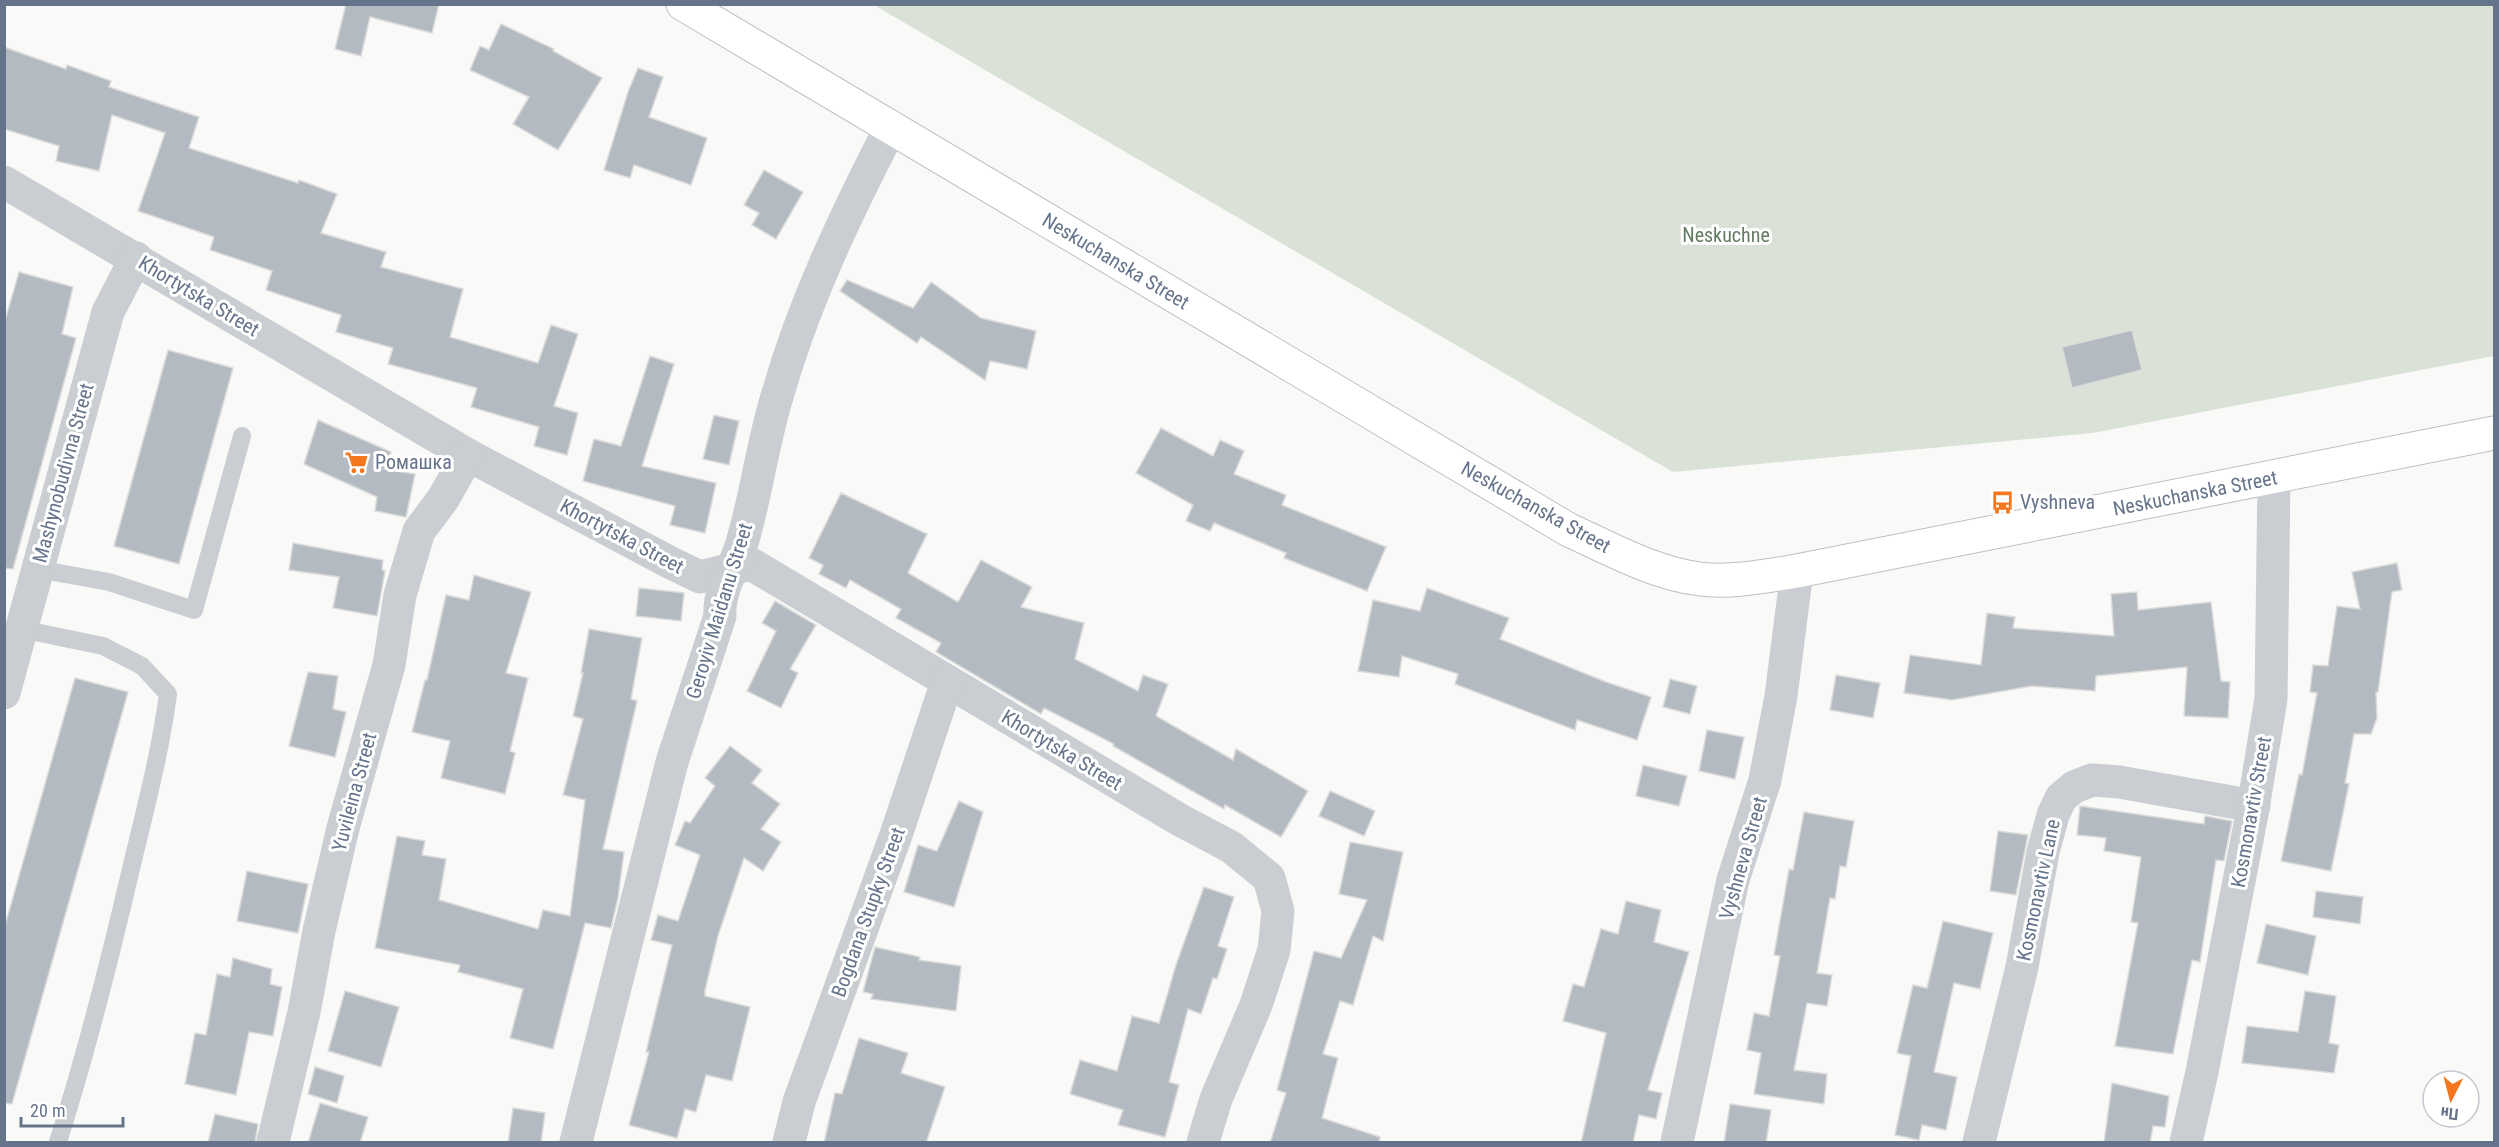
<svg xmlns="http://www.w3.org/2000/svg" width="2499" height="1147" font-family="'Roboto Condensed',sans-serif">
<rect width="100%" height="100%" fill="#f9faf7"/>
<path fill="#dae2d8" d="M 874,5 L 2494,5 L 2494,356 L 2093,433 L 1673,472 Z"/>
<g fill="#b4bac2" stroke="#dbdcd9" stroke-width="1.5">
<path d="M 346,4 L 439,4 L 432,33 L 370,17 L 361,56 L 335,49 Z"/>
<path d="M 501,24 L 554,49 L 553,51 L 602,78 L 558,150 L 513,124 L 529,97 L 470,70 L 480,46 L 489,50 Z"/>
<path d="M 4,47 L 66,69 L 67,65 L 111,81 L 109,87 L 199,117 L 189,148 L 298,183 L 299,180 L 337,194 L 321,233 L 386,252 L 381,267 L 463,289 L 450,337 L 538,363 L 551,325 L 578,334 L 554,406 L 578,413 L 567,455 L 534,446 L 539,427 L 471,407 L 477,388 L 388,364 L 393,348 L 336,332 L 341,315 L 266,290 L 272,271 L 210,250 L 214,237 L 138,211 L 165,133 L 112,115 L 99,171 L 56,161 L 59,146 L 4,129 Z"/>
<path d="M 638,68 L 663,77 L 649,117 L 707,138 L 691,185 L 634,165 L 630,178 L 604,170 L 628,92 Z"/>
<path d="M 764,170 L 803,192 L 776,239 L 752,225 L 759,213 L 744,205 Z"/>
<path d="M 19,272 L 73,287 L 62,334 L 76,338 L 13,569 L 4,568 L 4,324 Z"/>
<path d="M 847,280 L 913,308 L 931,282 L 981,318 L 1036,331 L 1027,369 L 990,361 L 985,380 L 921,337 L 917,343 L 840,291 Z"/>
<path d="M 2132,330 L 2142,370 L 2072,388 L 2062,347 Z"/>
<path d="M 168,350 L 233,368 L 179,564 L 114,546 Z"/>
<path d="M 650,356 L 674,364 L 642,466 L 716,483 L 705,533 L 670,525 L 675,506 L 583,481 L 594,439 L 621,446 Z"/>
<path d="M 714,415 L 739,421 L 729,465 L 703,459 Z"/>
<path d="M 318,420 L 391,452 L 384,469 L 415,474 L 406,517 L 375,511 L 377,497 L 304,464 Z"/>
<path d="M 1161,428 L 1213,456 L 1220,440 L 1244,451 L 1234,474 L 1286,495 L 1282,505 L 1386,547 L 1367,591 L 1284,558 L 1286,553 L 1214,523 L 1210,531 L 1186,521 L 1193,505 L 1136,473 Z"/>
<path d="M 841,493 L 927,534 L 908,573 L 958,602 L 981,560 L 1032,587 L 1021,607 L 1084,623 L 1075,659 L 1138,691 L 1143,675 L 1168,684 L 1156,716 L 1233,760 L 1236,749 L 1308,791 L 1281,837 L 1225,805 L 1224,809 L 1113,746 L 1114,744 L 1044,708 L 1041,714 L 936,652 L 941,643 L 896,618 L 901,609 L 850,580 L 846,588 L 819,574 L 823,565 L 809,558 Z"/>
<path d="M 293,543 L 383,560 L 382,570 L 385,571 L 377,616 L 333,608 L 339,577 L 289,570 Z"/>
<path d="M 2397,563 L 2402,590 L 2392,592 L 2378,692 L 2376,692 L 2377,718 L 2371,734 L 2354,734 L 2345,783 L 2349,784 L 2331,871 L 2281,861 L 2299,774 L 2302,775 L 2317,693 L 2310,692 L 2313,665 L 2328,666 L 2337,606 L 2360,609 L 2352,572 Z"/>
<path d="M 474,575 L 531,592 L 506,673 L 528,678 L 510,751 L 515,753 L 505,794 L 441,778 L 450,741 L 412,732 L 425,680 L 427,680 L 446,595 L 469,600 Z"/>
<path d="M 639,588 L 684,593 L 681,621 L 636,616 Z"/>
<path d="M 1427,588 L 1509,618 L 1500,639 L 1606,682 L 1651,697 L 1637,740 L 1577,720 L 1575,730 L 1455,684 L 1458,674 L 1402,656 L 1399,677 L 1358,671 L 1373,600 L 1420,611 Z"/>
<path d="M 2137,592 L 2138,610 L 2211,602 L 2221,681 L 2230,682 L 2228,718 L 2184,716 L 2187,667 L 2096,676 L 2095,691 L 2032,686 L 1952,700 L 1904,693 L 1910,655 L 1981,665 L 1987,613 L 2015,617 L 2013,628 L 2114,636 L 2111,594 Z"/>
<path d="M 775,601 L 816,625 L 790,669 L 798,673 L 781,708 L 747,691 L 776,631 L 762,623 Z"/>
<path d="M 589,629 L 642,638 L 631,699 L 637,701 L 603,849 L 624,852 L 618,898 L 611,928 L 585,923 L 553,1049 L 510,1038 L 523,989 L 458,972 L 460,965 L 375,948 L 397,836 L 425,841 L 422,855 L 446,859 L 439,900 L 538,929 L 543,910 L 570,916 L 585,800 L 563,795 L 583,719 L 573,716 L 583,673 L 581,673 Z"/>
<path d="M 308,672 L 338,676 L 333,709 L 346,712 L 335,757 L 289,746 Z"/>
<path d="M 1836,675 L 1880,683 L 1873,718 L 1830,710 Z"/>
<path d="M 75,678 L 128,692 L 12,1104 L 4,1103 L 4,929 Z"/>
<path d="M 1670,679 L 1697,686 L 1690,714 L 1663,707 Z"/>
<path d="M 1707,730 L 1744,737 L 1735,779 L 1699,771 Z"/>
<path d="M 730,746 L 762,770 L 752,783 L 780,804 L 761,829 L 781,842 L 763,871 L 744,858 L 718,936 L 705,990 L 705,996 L 750,1007 L 732,1081 L 706,1075 L 696,1112 L 685,1109 L 677,1138 L 629,1125 L 649,1052 L 646,1052 L 672,945 L 651,940 L 658,915 L 678,921 L 700,855 L 675,845 L 685,821 L 690,823 L 715,786 L 705,778 Z"/>
<path d="M 1643,765 L 1687,776 L 1679,806 L 1636,796 Z"/>
<path d="M 1330,791 L 1375,811 L 1364,836 L 1319,816 Z"/>
<path d="M 959,801 L 983,812 L 954,907 L 904,892 L 918,845 L 937,851 Z"/>
<path d="M 2080,806 L 2204,824 L 2205,816 L 2232,821 L 2224,861 L 2216,860 L 2200,962 L 2192,960 L 2173,1054 L 2115,1046 L 2138,923 L 2131,922 L 2141,857 L 2104,851 L 2106,838 L 2077,835 Z"/>
<path d="M 1804,812 L 1854,821 L 1846,867 L 1840,866 L 1835,899 L 1830,898 L 1817,973 L 1832,975 L 1827,1006 L 1807,1003 L 1794,1070 L 1827,1074 L 1824,1104 L 1754,1094 L 1761,1053 L 1747,1050 L 1754,1013 L 1769,1016 L 1780,956 L 1774,955 L 1789,869 L 1793,870 Z"/>
<path d="M 1998,831 L 2028,835 L 2016,895 L 1990,891 Z"/>
<path d="M 1350,842 L 1403,852 L 1383,941 L 1373,936 L 1353,1005 L 1340,1001 L 1323,1054 L 1338,1058 L 1322,1118 L 1380,1137 L 1379,1143 L 1270,1143 L 1286,1093 L 1277,1090 L 1314,951 L 1341,958 L 1367,900 L 1339,894 Z"/>
<path d="M 247,871 L 308,884 L 298,933 L 237,921 Z"/>
<path d="M 1204,887 L 1234,897 L 1218,946 L 1227,949 L 1217,979 L 1213,978 L 1201,1014 L 1188,1009 L 1169,1082 L 1179,1085 L 1165,1137 L 1118,1125 L 1123,1110 L 1070,1094 L 1080,1060 L 1117,1071 L 1132,1016 L 1159,1023 L 1176,965 Z"/>
<path d="M 2316,891 L 2363,897 L 2360,924 L 2313,917 Z"/>
<path d="M 1626,901 L 1661,910 L 1654,942 L 1689,952 L 1648,1090 L 1662,1093 L 1656,1119 L 1639,1115 L 1633,1143 L 1581,1143 L 1606,1033 L 1563,1021 L 1573,984 L 1584,987 L 1601,929 L 1618,934 Z"/>
<path d="M 1943,921 L 1993,933 L 1980,989 L 1954,983 L 1934,1072 L 1957,1077 L 1946,1130 L 1922,1125 L 1919,1140 L 1895,1135 L 1911,1056 L 1897,1053 L 1913,985 L 1927,988 Z"/>
<path d="M 2266,924 L 2316,936 L 2308,975 L 2257,963 Z"/>
<path d="M 875,947 L 920,957 L 919,960 L 961,966 L 956,1011 L 871,999 L 873,994 L 863,992 Z"/>
<path d="M 233,958 L 272,969 L 270,984 L 282,987 L 273,1036 L 249,1032 L 236,1095 L 185,1084 L 195,1033 L 206,1035 L 217,974 L 230,977 Z"/>
<path d="M 345,991 L 399,1007 L 381,1067 L 328,1051 Z"/>
<path d="M 2305,991 L 2336,996 L 2329,1043 L 2339,1045 L 2334,1073 L 2242,1063 L 2247,1026 L 2298,1032 Z"/>
<path d="M 859,1038 L 908,1053 L 901,1073 L 945,1087 L 926,1143 L 824,1143 L 835,1093 L 842,1094 Z"/>
<path d="M 315,1067 L 344,1076 L 337,1103 L 308,1094 Z"/>
<path d="M 2112,1083 L 2169,1096 L 2165,1127 L 2153,1126 L 2150,1143 L 2104,1143 Z"/>
<path d="M 320,1103 L 368,1117 L 360,1143 L 308,1143 Z"/>
<path d="M 1730,1104 L 1771,1110 L 1766,1143 L 1724,1143 Z"/>
<path d="M 513,1108 L 545,1113 L 541,1143 L 508,1143 Z"/>
<path d="M 215,1114 L 258,1124 L 255,1143 L 208,1143 Z"/>
</g>
<g fill="none" stroke-linecap="round" stroke-linejoin="round">
<defs>
<path id="secondary" d="M 683,4 L 1569,530 C 1611,549 1653,573 1700,579 C 1731,583 1766,576 1797,571 L 2494,433"/>
</defs>
<use href="#secondary" stroke="#bcc0c6" stroke-width="35"/>
<g stroke="#cacdd1" stroke-width="18">
<path d="M 37,569 L 109,582 L 194,610 L 242,436"/>
<path d="M 21,629 L 103,646 L 142,666 L 168,694 C 160,755 144,814 130,873 C 109,963 86,1054 58,1142"/>
</g>
<g stroke="#cacdd1" stroke-width="33">
<path d="M 4,182 L 468,455 L 671,563 L 700,577 L 751,564 L 1180,820 L 1231,847 L 1269,878 L 1278,911 L 1274,950 L 1256,1005 L 1216,1099 L 1203,1142"/>
<path d="M 4,693 L 108,312 L 136,258"/>
<path d="M 273,1142 L 304,1012 L 319,931 L 343,828 L 389,665 L 400,595 L 419,531 L 443,499 L 468,455"/>
<path d="M 576,1142 L 672,762 L 720,616 C 718,589 735,568 742,543 C 756,496 762,447 776,400 C 803,304 845,216 891,127"/>
<path d="M 789,1142 L 799,1102 L 897,832 L 947,682"/>
<path d="M 1677,1142 L 1733,880 L 1765,780 L 1781,696 L 1797,571"/>
<path d="M 1979,1142 L 2022,967 L 2043,852 L 2053,815 L 2061,798 L 2074,787 L 2092,780 L 2119,782 L 2254,806"/>
<path d="M 2186,1142 L 2202,1072 L 2252,814 L 2271,699 L 2274,477"/>
</g>
<use href="#secondary" stroke="#fff" stroke-width="33"/>
</g>
<defs>
<symbol id="supermarket-bare" viewBox="-9 -9 18 18"><path d="M-6-5.5h2.5l.6 2H6L4.5 2H-2.5L-4.4-4H-6ZM-1.5 3.2a1.3 1.3 0 1 0 .1 0ZM3 3.2a1.3 1.3 0 1 0 .1 0Z" fill="#f4771d" stroke="#fff" stroke-width="2.5" paint-order="stroke"/></symbol>
<symbol id="bus-bare" viewBox="-9 -9 18 18"><path d="M-5-6H5V4H4V6H2V4H-2V6H-4V4H-5ZM-3.5-4V0h7V-4ZM-3.5 1.2v1.5H-2V1.2ZM2 1.2v1.5H3.5V1.2Z" fill="#f4771d" stroke="#fff" stroke-width="2.5" paint-order="stroke"/></symbol>
</defs>
<g fill-rule="evenodd">
<use href="#supermarket-bare" x="340" y="446" width="33" height="33"/>
<use href="#bus-bare" x="1986" y="486" width="33" height="33"/>
</g>
<g text-anchor="middle" dominant-baseline="central" stroke-width="6" stroke-linejoin="round" paint-order="stroke">
<g font-size="20" fill="#627c62" stroke="#fff">
<text x="1726" y="235">Neskuchne</text>
</g>
<g font-size="20" fill="#66748b" stroke="#fff">
<text transform="translate(1116 261) rotate(31)">Neskuchanska Street</text>
<text transform="translate(199 296) rotate(31)">Khortytska Street</text>
<text transform="translate(63 473) rotate(-75)">Mashynobudivna Street</text>
<text transform="translate(2195 493) rotate(-11)">Neskuchanska Street</text>
<text transform="translate(1536 507) rotate(29)">Neskuchanska Street</text>
<text transform="translate(622 536) rotate(28)">Khortytska Street</text>
<text transform="translate(719 611) rotate(-73)">Geroyiv Maidanu Street</text>
<text transform="translate(1062 750) rotate(31)">Khortytska Street</text>
<text transform="translate(354 792) rotate(-75)">Yuvileina Street</text>
<text transform="translate(2251 812) rotate(-80)">Kosmonavtiv Street</text>
<text transform="translate(1743 858) rotate(-74)">Vyshneva Street</text>
<text transform="translate(2038 890) rotate(-78)">Kosmonavtiv Lane</text>
<text transform="translate(868 912) rotate(-70)">Bogdana Stupky Street</text>
</g>
<g font-size="20" fill="#66748b" stroke="#fff" text-anchor="start">
<text x="375" y="462">Ромашка</text>
<text x="2020" y="502">Vyshneva</text>
</g>
</g>
<rect width="2499" height="1147" fill="none" stroke="#66748b" stroke-width="12"/>
<g transform="translate(2451 1099) rotate(186)"><circle r="28" fill="#ffffff" stroke="#c2c7d1" stroke-width="1.5"/>
<path d="M0-4.5L10 22L0 15L-10 22Z" fill="#f4771d"/>
<text y="-9" font-size="16" font-weight="bold" text-anchor="middle" fill="#66748b">Пн</text>
</g>
<path d="M21 1117v9h102v-9" fill="none" stroke="#66748b" stroke-width="3"/>
<text x="30" y="1117" font-size="18" fill="#66748b" stroke="#ffffff" stroke-width="4.5" paint-order="stroke">20 m</text>
</svg>
